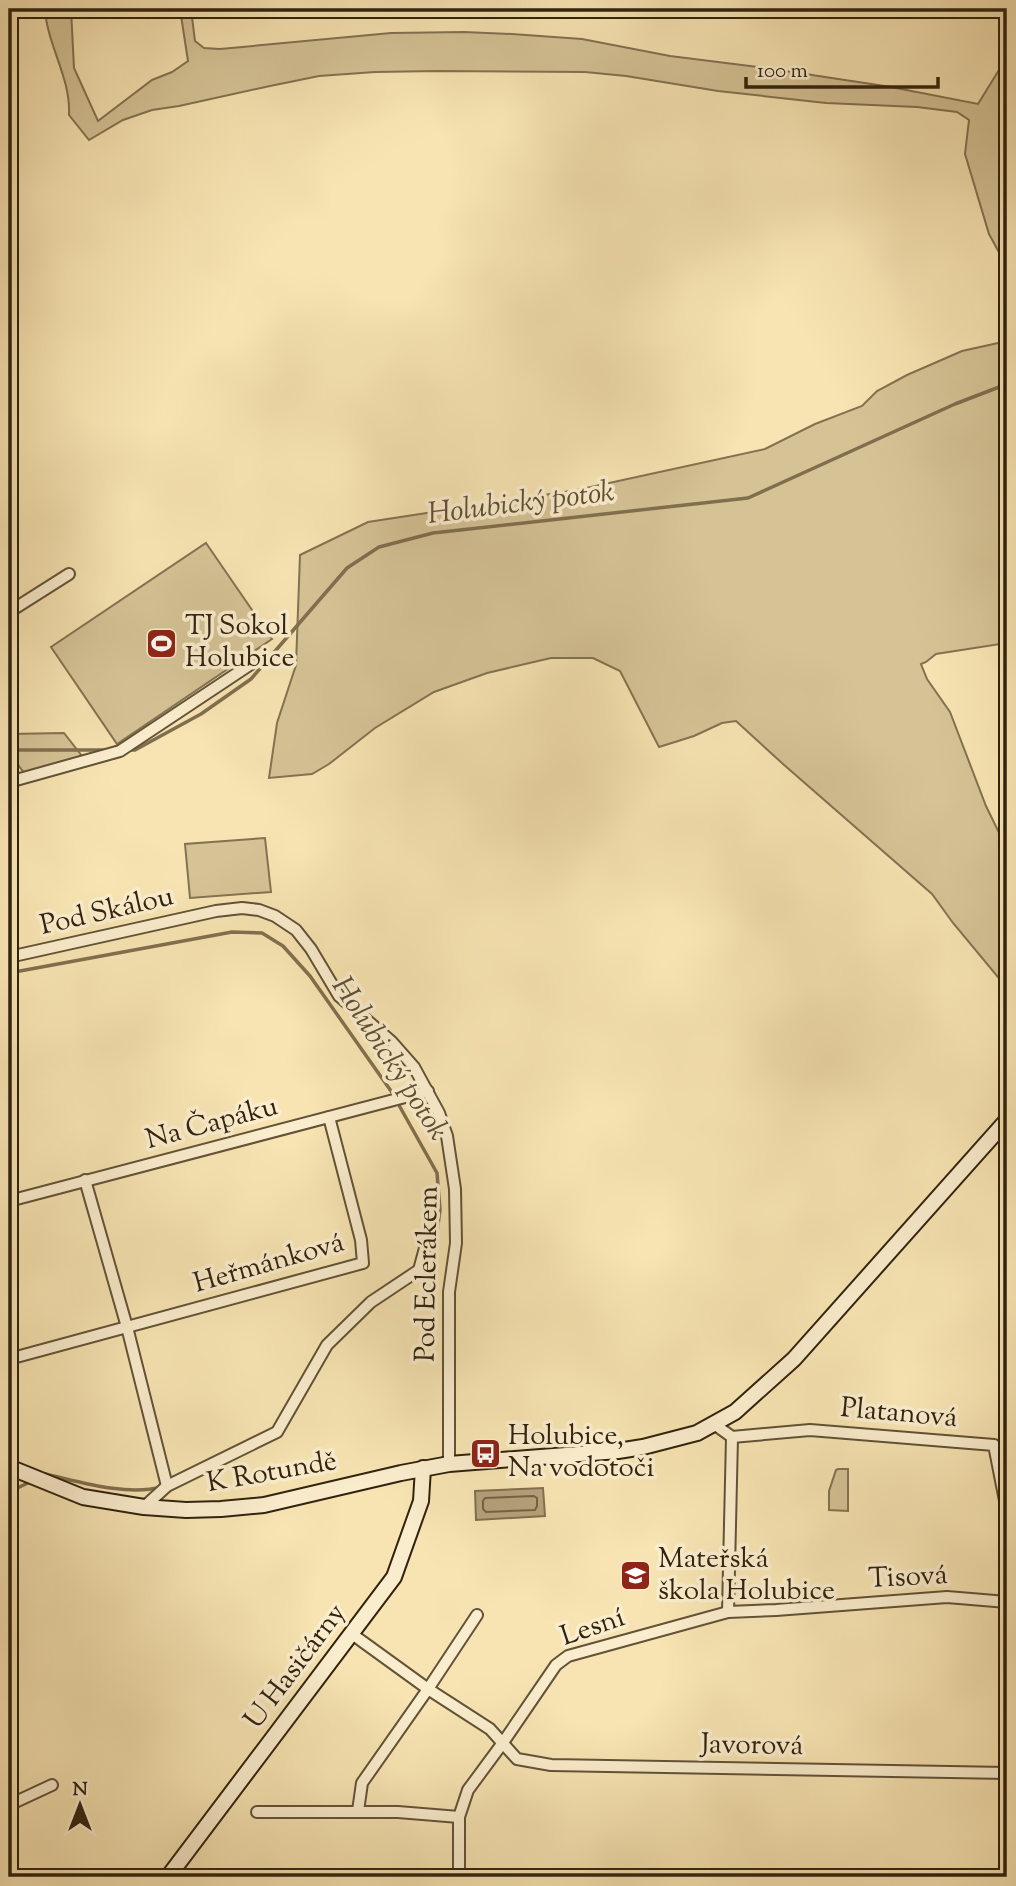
<svg xmlns="http://www.w3.org/2000/svg" width="1016" height="1886" font-family="'Sorts Mill Goudy',serif">
<rect width="100%" height="100%" fill="#f7e4b2"/>
<filter id="stains"><feTurbulence type="fractalNoise" baseFrequency=".00286" numOctaves="4"/><feColorMatrix values="0 0 0 0 .2 0 0 0 0 .09 0 0 0 0 .02 0 0 0 .5 -.17"/></filter>
<radialGradient id="worn" r=".72"><stop offset=".6" stop-color="#630" stop-opacity="0"/><stop offset="1" stop-color="#630" stop-opacity=".3"/></radialGradient>
<g fill="#d5c396" stroke="#837252" stroke-width="2">
<path d="M 45,9 L 71,9 L 74,68 L 98,121 L 152,80 L 172,72 L 188,61 L 180,9 L 191,9 L 195,41 L 204,48 L 220,49 L 391,33 L 464,32 L 512,34 L 582,39 L 670,56 L 766,68 L 891,87 L 978,104 L 1007,57 L 1007,267 L 989,234 L 965,154 L 969,120 L 957,112 L 917,107 L 826,103 L 718,91 L 626,76 L 585,72 L 437,71 L 375,72 L 319,76 L 270,86 L 179,106 L 152,110 L 123,120 L 89,140 L 69,115 C 71,78 47,45 45,9 Z"/>
<path d="M 1007,341 L 1007,643 L 936,654 L 926,662 L 921,664 L 927,679 L 950,712 L 986,806 L 1007,849 L 1007,988 L 953,923 L 932,894 L 783,764 L 736,721 L 722,723 L 694,736 L 659,747 L 620,671 L 593,658 L 551,658 L 487,673 L 434,692 L 375,728 L 329,764 L 312,774 L 269,778 L 277,723 L 296,665 L 300,555 L 368,522 L 577,490 L 765,449 L 815,424 L 862,406 L 877,391 L 907,375 L 962,351 Z"/>
<path d="M 206,543 L 272,639 L 117,744 L 51,647 Z"/>
<path d="M 64,733 L 82,756 L 25,774 L 9,753 L 9,734 Z"/>
<path d="M 265,838 L 271,892 L 190,898 L 185,844 Z"/>
<path d="M 838,1469 L 848,1469 L 848,1511 L 829,1510 L 829,1491 L 836,1470 Z"/>
</g>
<path fill="#b4a27a" stroke="#806f4f" stroke-width="2" d="M 543,1488 L 545,1516 L 476,1520 L 475,1491 Z"/>
<g fill="none" stroke-linecap="round" stroke-linejoin="round">
<path stroke="#726244" stroke-width="2" d="M 534,1496 L 537,1498 L 537,1506 L 535,1510 L 486,1512 L 483,1509 L 483,1501 L 485,1498 Z"/>
<g stroke="#806f4f" stroke-width="3.5">
<path d="M 9,750 L 108,750"/>
<path d="M 130,750 L 135,750 L 201,714 L 251,679 L 347,568 L 379,547 L 433,533 L 748,498 L 955,404 L 1007,384"/>
<path d="M 9,973 L 232,932 L 262,933 L 283,946 L 310,976 L 391,1091 L 437,1173 L 440,1210 L 435,1247 L 427,1257"/>
<path d="M 42,1476 L 45,1474 C 81,1482 125,1496 162,1487"/>
<path d="M 9,1492 L 32,1481"/>
</g>
<defs>
<g id="street">
<path d="M 9,612 L 69,574"/>
<path d="M 9,782 L 120,751 L 251,664"/>
<path d="M 9,957 L 216,911 L 242,908 L 259,910 L 275,916 L 296,930 L 311,949 L 339,996 L 392,1042 L 414,1067 L 439,1113 L 447,1136 L 455,1189 L 456,1243 L 449,1292 L 449,1464"/>
<path d="M 85,1180 L 127,1327 L 167,1486"/>
<path d="M 9,1201 L 428,1091"/>
<path d="M 9,1359 L 363,1263 L 361,1240 L 329,1117"/>
<path d="M 714,1424 L 732,1437 L 728,1612"/>
<path d="M 732,1437 L 810,1430 L 994,1445 L 1007,1511"/>
<path d="M 144,1507 L 167,1486 L 277,1432 L 327,1345 L 371,1302 L 419,1270 L 425,1248"/>
<path d="M 352,1634 L 428,1689 L 490,1729 L 517,1759 L 551,1765 L 1007,1773"/>
<path d="M 9,1805 L 52,1785"/>
<path d="M 358,1811 L 362,1783 L 428,1689 L 477,1615"/>
<path d="M 257,1812 L 398,1812 L 459,1817"/>
<path d="M 459,1877 L 459,1817 L 468,1790 L 502,1744 L 556,1665 L 568,1656 L 728,1612 L 776,1610 L 947,1597 L 1007,1602"/>
</g>
<g id="secondary">
<path d="M 9,1467 L 83,1497 L 144,1507 L 186,1510 L 221,1509 L 264,1505 L 401,1473 L 449,1464 L 618,1451 L 643,1447 L 697,1433 L 735,1412 L 794,1359 L 1007,1120"/>
<path d="M 168,1877 L 394,1577 L 421,1501 L 423,1468"/>
</g>
</defs>
<use href="#street" stroke="#625237" stroke-width="14"/>
<use href="#secondary" stroke="#31220e" stroke-width="18"/>
<use href="#street" stroke="#faedcd" stroke-width="10"/>
<use href="#secondary" stroke="#faedcd" stroke-width="14"/>
</g>
<defs>
<symbol id="stadium-square" viewBox="-11 -11 22 22"><rect x="-9" y="-9" width="18" height="18" rx="4" fill="#8f2418" stroke="#faedcd"/><path d="M0-5a6.5 5 0 1 0 0 10a6.5 5 0 1 0 0-10ZM-3.5-1.8h7v3.6h-7Z" fill="#fff"/></symbol>
<symbol id="bus-square" viewBox="-11 -11 22 22"><rect x="-9" y="-9" width="18" height="18" rx="4" fill="#8f2418" stroke="#faedcd"/><path d="M-5-6H5V4H4V6H2V4H-2V6H-4V4H-5ZM-3.5-4V0h7V-4ZM-3.5 1.2v1.5H-2V1.2ZM2 1.2v1.5H3.5V1.2Z" fill="#fff"/></symbol>
<symbol id="school-square" viewBox="-11 -11 22 22"><rect x="-9" y="-9" width="18" height="18" rx="4" fill="#8f2418" stroke="#faedcd"/><path d="M0-5L7-2L0 1L-7-2ZM-4 1L0 2.5L4 1V4Q0 6-4 4Z" fill="#fff"/></symbol>
</defs>
<g fill-rule="evenodd">
<use href="#stadium-square" x="144" y="626" width="35" height="35"/>
<use href="#bus-square" x="468" y="1436" width="35" height="35"/>
<use href="#school-square" x="618" y="1558" width="35" height="35"/>
</g>
<g text-anchor="middle" dominant-baseline="central" stroke-width="7" stroke-linejoin="round" paint-order="stroke">
<g font-size="28" fill="#31220e" stroke="#faedcd" text-anchor="start">
<text x="185" y="627">TJ Sokol<tspan x="185" dy="32">Holubice</tspan></text>
<text x="508" y="1437">Holubice,<tspan x="508" dy="32">Na vodotoči</tspan></text>
<text x="658" y="1560">Mateřská<tspan x="658" dy="32">škola Holubice</tspan></text>
</g>
<g font-size="28" fill="#31220e" stroke="#faedcd">
<text transform="translate(107 912) rotate(-13)">Pod Skálou</text>
<text transform="translate(212 1124) rotate(-15)">Na Čapáku</text>
<text transform="translate(269 1264) rotate(-16)">Heřmánková</text>
<text transform="translate(428 1274) rotate(-89)">Pod Eclerákem</text>
<text transform="translate(899 1414) rotate(5)">Platanová</text>
<text transform="translate(272 1473) rotate(-10)">K Rotundě</text>
<text transform="translate(908 1578) rotate(-3)">Tisová</text>
<text transform="translate(593 1628) rotate(-19)">Lesní</text>
<text transform="translate(296 1667) rotate(-53)">U Hasičárny</text>
<text transform="translate(752 1746) rotate(1)">Javorová</text>
</g>
<g font-size="30" font-style="italic" fill="#5f4f34" stroke="#faedcd">
<text transform="translate(521 504) rotate(-7)">Holubický potok</text>
<text transform="translate(389 1059) rotate(57)">Holubický potok</text>
</g>
</g>
<rect width="1016" height="1886" fill="none" stroke="#f7e4b2" stroke-width="35"/>
<rect x="10" y="10" width="995" height="1865" fill="none" stroke="#31220e" stroke-width="3.5"/>
<rect x="18" y="18" width="981" height="1851" fill="none" stroke="#31220e" stroke-width="2"/>
<g transform="translate(80 1805)" stroke="#faedcd" stroke-width="5" paint-order="stroke">
<path d="M0-5L12 26L0 18L-12 26Z" fill="#31220e"/>
<text y="-10" font-size="19" font-weight="bold" text-anchor="middle" fill="#31220e">N</text>
</g>
<path d="M746 77v10h192v-10" fill="none" stroke="#31220e" stroke-width="3.5"/>
<text x="757" y="77" font-size="21" fill="#31220e" stroke="#faedcd" stroke-width="5" paint-order="stroke">100 m</text>
<rect width="100%" height="100%" filter="url(#stains)"/>
<rect width="100%" height="100%" fill="url(#worn)"/>
</svg>
